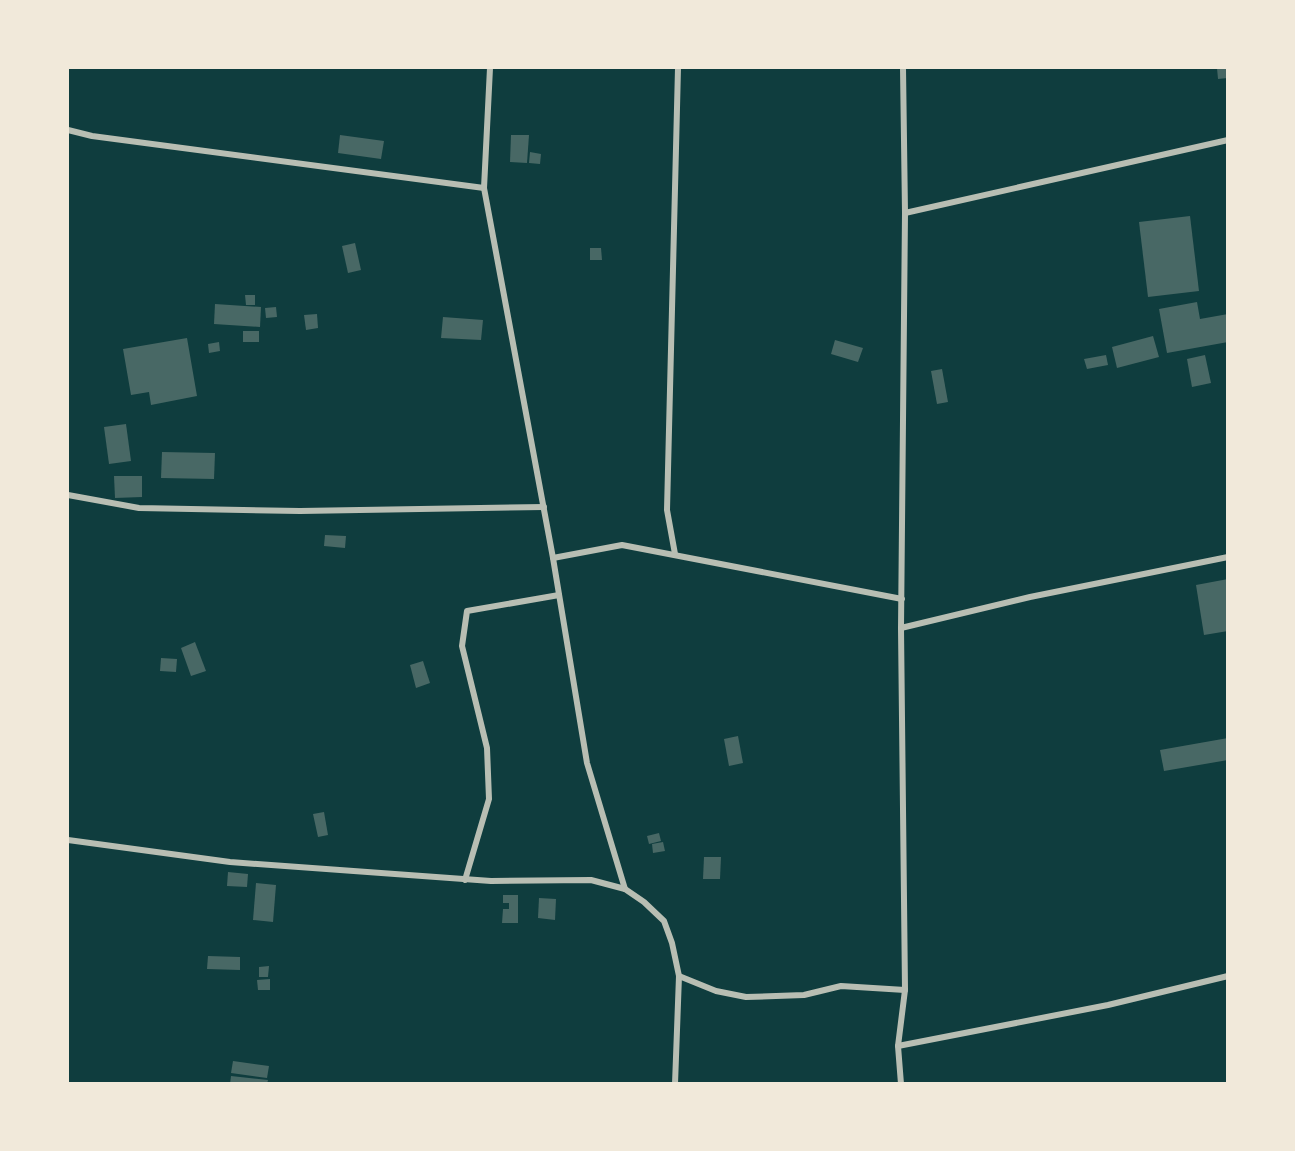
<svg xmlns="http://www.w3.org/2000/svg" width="1295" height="1151" font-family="Commissioner,sans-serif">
<rect width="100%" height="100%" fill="#0f3d3e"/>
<g fill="#486865">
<path d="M 1217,68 L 1228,68 L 1228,78 L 1218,79 Z"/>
<path d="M 340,135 L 384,141 L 381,159 L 338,153 Z"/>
<path d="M 511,135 L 529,135 L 527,163 L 510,162 Z"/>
<path d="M 530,152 L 541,154 L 540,164 L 529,163 Z"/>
<path d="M 1190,216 L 1199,291 L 1148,297 L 1139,222 Z"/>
<path d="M 355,243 L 361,270 L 348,273 L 342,246 Z"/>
<path d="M 590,248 L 601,248 L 602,260 L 590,260 Z"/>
<path d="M 245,295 L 255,295 L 255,305 L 246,305 Z"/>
<path d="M 1197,302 L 1200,319 L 1228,314 L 1228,342 L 1167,353 L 1159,309 Z"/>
<path d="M 215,304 L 261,307 L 260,327 L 214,324 Z"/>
<path d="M 276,307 L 277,317 L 266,318 L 265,308 Z"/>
<path d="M 317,314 L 318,328 L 306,330 L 304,315 Z"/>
<path d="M 443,317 L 483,320 L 481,340 L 441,338 Z"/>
<rect x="243" y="331" width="16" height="11"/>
<path d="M 1153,336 L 1159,357 L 1117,368 L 1112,347 Z"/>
<path d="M 187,338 L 197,396 L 151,405 L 149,392 L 131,395 L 123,349 Z"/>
<path d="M 835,340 L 863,348 L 858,362 L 831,354 Z"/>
<path d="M 219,342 L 220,351 L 209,353 L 208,344 Z"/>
<path d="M 1106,355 L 1108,365 L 1087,369 L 1084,359 Z"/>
<path d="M 1205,355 L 1211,383 L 1192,387 L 1187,359 Z"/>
<path d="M 942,369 L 948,402 L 937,404 L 931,371 Z"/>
<path d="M 126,424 L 131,461 L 109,464 L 104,427 Z"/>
<path d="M 162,452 L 215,453 L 214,479 L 161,478 Z"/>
<path d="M 114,476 L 142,476 L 142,497 L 115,498 Z"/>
<path d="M 325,535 L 346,536 L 345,548 L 324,546 Z"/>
<path d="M 1228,579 L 1228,631 L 1204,635 L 1196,585 Z"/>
<path d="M 195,642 L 206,671 L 191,676 L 181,648 Z"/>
<path d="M 161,658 L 177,659 L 176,672 L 160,671 Z"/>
<path d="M 423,661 L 430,683 L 416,688 L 410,665 Z"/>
<path d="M 738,736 L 743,763 L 729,766 L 724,739 Z"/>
<path d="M 1228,738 L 1228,760 L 1164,771 L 1160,750 Z"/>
<path d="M 324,812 L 328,835 L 318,837 L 313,814 Z"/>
<path d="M 659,833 L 661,841 L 649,844 L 647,836 Z"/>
<path d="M 663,842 L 665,851 L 653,853 L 652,844 Z"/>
<path d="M 704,857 L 721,857 L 720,879 L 703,879 Z"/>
<path d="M 228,872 L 248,874 L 247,887 L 227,886 Z"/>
<path d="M 256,883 L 276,885 L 273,922 L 253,920 Z"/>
<path d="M 503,895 L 518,895 L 518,923 L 502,923 L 503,909 L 509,909 L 509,903 L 503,903 Z"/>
<path d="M 539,898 L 556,899 L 555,920 L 538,918 Z"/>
<path d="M 208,956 L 240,957 L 240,970 L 207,969 Z"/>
<path d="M 269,966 L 268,977 L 259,977 L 259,967 Z"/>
<path d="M 270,979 L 270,990 L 258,990 L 257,980 Z"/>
<path d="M 233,1061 L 269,1066 L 267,1078 L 231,1073 Z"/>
<path d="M 231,1076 L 268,1080 L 267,1084 L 230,1084 Z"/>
</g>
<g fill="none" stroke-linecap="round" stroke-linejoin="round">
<g stroke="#b8beb3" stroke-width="6">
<path d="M 490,68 L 484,188 L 553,558 L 587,763 L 625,889"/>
<path d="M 68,130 L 92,136 L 484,188"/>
<path d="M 905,213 L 1228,140"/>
<path d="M 68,495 L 139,508 L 300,511 L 544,507"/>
<path d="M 675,554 L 667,510 L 678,68"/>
<path d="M 553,558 L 622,545 L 902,599"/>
<path d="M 901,628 L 1030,597 L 1228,557"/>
<path d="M 68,840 L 230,862 L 491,881 L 591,880 L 625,889 L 644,902 L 664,921 L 672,943 L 679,976 L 675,1084"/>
<path d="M 465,880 L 489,799 L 487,748 L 462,646 L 467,611 L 559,595"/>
<path d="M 679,976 L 716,991 L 746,997 L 804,995 L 841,986 L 905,990"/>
<path d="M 898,1046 L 1108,1005 L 1228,976"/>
<path d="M 901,1084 L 898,1046 L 905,990 L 901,628 L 905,213 L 903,68"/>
</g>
</g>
<rect width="1295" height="1151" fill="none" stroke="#f1e9da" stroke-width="138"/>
</svg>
